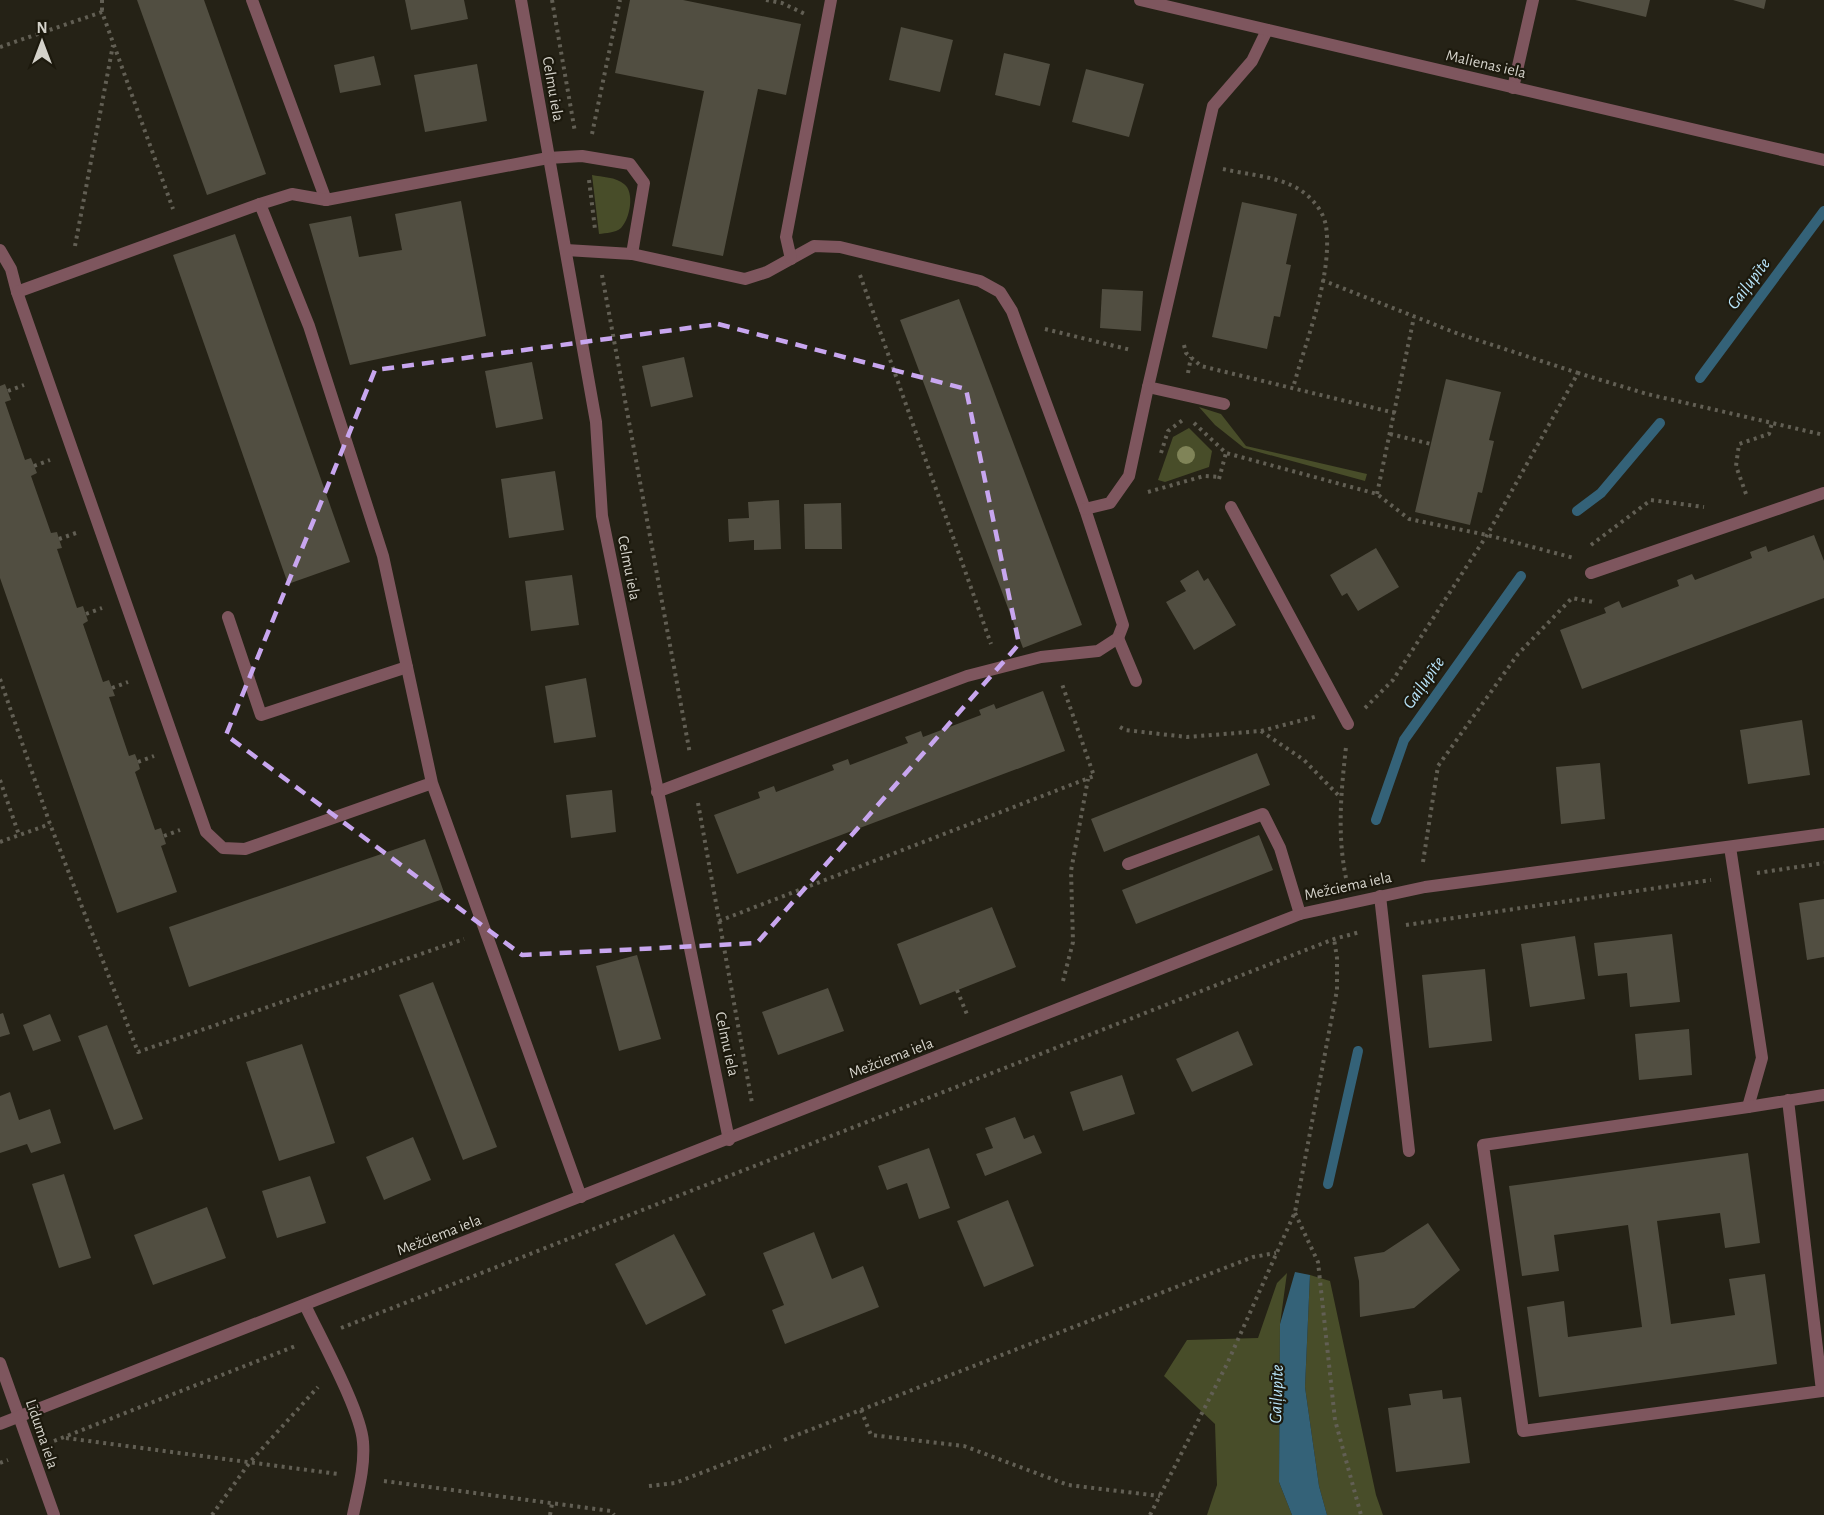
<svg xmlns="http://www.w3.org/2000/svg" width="1824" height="1515" font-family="'Alegreya Sans',sans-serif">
<rect width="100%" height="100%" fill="#252216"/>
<g fill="#484d29">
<path d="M 592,175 C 602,177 616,177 624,184 C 635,192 630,219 621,228 C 615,233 606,233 599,234 Z"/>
<path d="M 1199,407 L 1221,414 L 1246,446 L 1367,474 L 1365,481 L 1244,448 L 1215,425 Z"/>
<path d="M 1189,428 L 1212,451 L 1209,467 L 1165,482 L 1158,480 L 1173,437 Z"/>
<path d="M 1287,1273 L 1280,1324 L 1279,1482 L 1292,1515 L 1207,1515 L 1217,1485 L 1215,1424 L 1164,1376 L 1187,1340 L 1258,1338 L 1277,1283 Z"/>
<path d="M 1310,1275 L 1330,1281 L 1376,1495 L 1383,1515 L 1327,1515 L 1319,1486 L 1305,1387 Z"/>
</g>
<path fill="#346278" d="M 1295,1272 L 1310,1275 L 1305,1387 L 1319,1486 L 1327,1515 L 1292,1515 L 1279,1482 L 1280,1324 Z"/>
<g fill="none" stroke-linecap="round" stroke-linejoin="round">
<g stroke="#346278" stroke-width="10">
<path d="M 1700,378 L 1824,211"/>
<path d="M 1577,511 L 1601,493 L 1660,423"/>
<path d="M 1376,820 L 1404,740 L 1521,576"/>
<path d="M 1328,1184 L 1358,1051"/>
</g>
</g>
<g fill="#514e41">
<path d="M 137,0 L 204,0 L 266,174 L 207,195 Z"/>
<path d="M 405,0 L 464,0 L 468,19 L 411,30 Z"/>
<path d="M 630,0 L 683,0 L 801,24 L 786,95 L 758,89 L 723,256 L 672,246 L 704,91 L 615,73 Z"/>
<path d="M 1575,0 L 1650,0 L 1646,17 Z"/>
<path d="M 1733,0 L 1766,0 L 1764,9 Z"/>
<path d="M 901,27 L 953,40 L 940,92 L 889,80 Z"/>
<path d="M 1004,53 L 1050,64 L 1040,106 L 995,95 Z"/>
<path d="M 374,56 L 381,85 L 340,93 L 334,65 Z"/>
<path d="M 477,64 L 487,121 L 425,132 L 414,75 Z"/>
<path d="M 1086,69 L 1144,84 L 1129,137 L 1072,122 Z"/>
<path d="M 461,201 L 486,336 L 350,365 L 309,224 L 351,216 L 359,257 L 402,250 L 395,214 Z"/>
<path d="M 1242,202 L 1297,214 L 1286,264 L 1291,265 L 1280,317 L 1274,316 L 1267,349 L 1212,337 Z"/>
<path d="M 235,234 L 350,562 L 288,584 L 173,255 Z"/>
<path d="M 1102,289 L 1143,291 L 1141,331 L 1100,328 Z"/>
<path d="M 959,299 L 1082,625 L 1023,648 L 900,320 Z"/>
<path d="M 684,357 L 693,397 L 651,407 L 642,366 Z"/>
<path d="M 532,362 L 543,419 L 496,428 L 485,371 Z"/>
<path d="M 1446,379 L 1501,392 L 1489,440 L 1494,441 L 1482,493 L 1478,492 L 1470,525 L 1415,512 Z"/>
<path d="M 5,384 L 11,400 L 5,402 L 25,460 L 31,458 L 37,473 L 31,476 L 51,533 L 57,532 L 59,539 L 62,548 L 57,549 L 77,608 L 83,606 L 88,621 L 83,624 L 103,682 L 109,680 L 115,696 L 109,697 L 129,756 L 135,754 L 138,762 L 140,769 L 135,772 L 155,830 L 161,828 L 166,844 L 161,846 L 177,892 L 117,913 L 0,578 L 0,386 Z"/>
<path d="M 555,471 L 564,530 L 509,538 L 501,479 Z"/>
<path d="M 779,500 L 781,549 L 754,550 L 754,540 L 729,542 L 728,519 L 749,518 L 748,502 Z"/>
<path d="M 841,503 L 842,549 L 805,549 L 804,504 Z"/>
<path d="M 1814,535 L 1824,561 L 1824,598 L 1582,689 L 1560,630 L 1606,613 L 1604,608 L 1619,601 L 1622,608 L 1679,586 L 1677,580 L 1692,574 L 1695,580 L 1752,558 L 1750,552 L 1766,546 L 1768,552 Z"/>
<path d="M 1376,548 L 1399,587 L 1358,611 L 1347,593 L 1342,596 L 1330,575 Z"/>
<path d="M 1198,570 L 1204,581 L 1208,578 L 1236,625 L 1194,650 L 1166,602 L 1186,591 L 1180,581 Z"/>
<path d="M 572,575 L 579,625 L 531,631 L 525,581 Z"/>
<path d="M 586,678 L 596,737 L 554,743 L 545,686 Z"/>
<path d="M 1043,691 L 1065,751 L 737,874 L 714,815 L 760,798 L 758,792 L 774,786 L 776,792 L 834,770 L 832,765 L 848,759 L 850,765 L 908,743 L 905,737 L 921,731 L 923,737 L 981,715 L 979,710 L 994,704 L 996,709 Z"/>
<path d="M 1802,720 L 1810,775 L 1748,784 L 1740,730 Z"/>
<path d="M 1257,753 L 1270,785 L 1104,852 L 1091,819 Z"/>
<path d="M 1600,763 L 1605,819 L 1561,824 L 1556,767 Z"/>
<path d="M 612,790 L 616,832 L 571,838 L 566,795 Z"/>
<path d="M 1259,835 L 1273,870 L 1136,924 L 1122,890 Z"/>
<path d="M 425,839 L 446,898 L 189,987 L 169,927 Z"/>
<path d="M 1824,899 L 1824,957 L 1807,960 L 1799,903 Z"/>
<path d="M 992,907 L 1016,967 L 920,1005 L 897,944 Z"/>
<path d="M 1672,934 L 1680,1002 L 1630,1007 L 1627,973 L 1598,976 L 1594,943 Z"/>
<path d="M 1575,936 L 1585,999 L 1530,1007 L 1521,944 Z"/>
<path d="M 637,955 L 661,1039 L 619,1051 L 596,966 Z"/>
<path d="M 1485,969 L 1492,1041 L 1429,1048 L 1422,975 Z"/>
<path d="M 433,982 L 497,1147 L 463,1160 L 399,995 Z"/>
<path d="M 828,988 L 844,1031 L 778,1055 L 762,1012 Z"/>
<path d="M 3,1013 L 10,1034 L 0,1037 L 0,1014 Z"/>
<path d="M 50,1014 L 61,1041 L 33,1051 L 23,1025 Z"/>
<path d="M 107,1025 L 143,1119 L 114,1130 L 78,1036 Z"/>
<path d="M 1689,1029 L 1692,1075 L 1639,1080 L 1635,1034 Z"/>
<path d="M 1238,1031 L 1253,1065 L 1192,1092 L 1176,1059 Z"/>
<path d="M 302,1044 L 335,1143 L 279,1161 L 246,1062 Z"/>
<path d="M 1122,1075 L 1135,1114 L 1083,1131 L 1070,1092 Z"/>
<path d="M 10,1092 L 19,1120 L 50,1109 L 61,1143 L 31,1153 L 27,1144 L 0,1153 L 0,1096 Z"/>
<path d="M 1015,1117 L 1024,1139 L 1034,1135 L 1042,1153 L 985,1176 L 976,1154 L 993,1148 L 985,1128 Z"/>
<path d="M 413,1137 L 431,1180 L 384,1200 L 366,1157 Z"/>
<path d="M 929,1148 L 950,1208 L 919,1219 L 907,1183 L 887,1190 L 878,1166 Z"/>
<path d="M 1748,1153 L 1760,1243 L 1725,1248 L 1720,1213 L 1657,1221 L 1671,1324 L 1735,1315 L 1729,1279 L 1765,1274 L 1777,1364 L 1539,1397 L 1527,1307 L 1564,1301 L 1568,1337 L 1642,1327 L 1628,1225 L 1554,1235 L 1559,1271 L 1522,1276 L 1509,1186 Z"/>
<path d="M 64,1174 L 91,1258 L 59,1268 L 32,1184 Z"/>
<path d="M 310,1176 L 326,1223 L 277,1238 L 262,1191 Z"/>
<path d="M 1008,1200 L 1034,1266 L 984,1287 L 957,1221 Z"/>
<path d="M 207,1207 L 226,1258 L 153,1285 L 134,1235 Z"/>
<path d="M 1428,1223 L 1460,1270 L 1414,1308 L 1360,1317 L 1359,1281 L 1354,1257 L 1384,1252 Z"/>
<path d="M 814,1232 L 832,1279 L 863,1266 L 879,1307 L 785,1344 L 772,1310 L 784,1305 L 763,1253 Z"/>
<path d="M 674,1234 L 706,1295 L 646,1325 L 615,1264 Z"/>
<path d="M 1442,1390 L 1443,1399 L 1461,1397 L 1470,1463 L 1396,1472 L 1388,1408 L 1411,1405 L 1409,1394 Z"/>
</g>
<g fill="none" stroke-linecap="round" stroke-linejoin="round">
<g stroke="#625f54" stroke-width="4" stroke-dasharray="3 4.5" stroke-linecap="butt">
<path d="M 102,0 L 102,12"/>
<path d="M 552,0 L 575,132"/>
<path d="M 766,0 L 782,3 L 805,14"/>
<path d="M 0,47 L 102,12 L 173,209"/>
<path d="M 592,134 L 620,0"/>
<path d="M 1223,169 C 1245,174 1271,176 1291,185 C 1307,192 1323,208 1326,226 C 1333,275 1306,340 1293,388"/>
<path d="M 589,180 L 595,229"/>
<path d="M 75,246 L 113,45"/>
<path d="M 602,275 L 690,754"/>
<path d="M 860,275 L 991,644"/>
<path d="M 1322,280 L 1456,333 L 1578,373"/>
<path d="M 1045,329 L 1131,350"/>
<path d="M 1184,345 L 1186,353 L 1201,366 L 1395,413"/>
<path d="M 1188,373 L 1191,357"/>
<path d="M 8,391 L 24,385"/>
<path d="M 1194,423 L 1226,453 L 1377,494 L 1409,519 L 1487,535 L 1574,558"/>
<path d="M 1390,434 L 1431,444"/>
<path d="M 1161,453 L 1168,431 L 1184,419"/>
<path d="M 34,466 L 50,460"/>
<path d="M 1219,479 L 1226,453"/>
<path d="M 1148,492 L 1204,476 L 1219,477"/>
<path d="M 1377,494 L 1414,317"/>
<path d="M 1746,494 L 1736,466 L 1739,444 L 1769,434 L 1772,423"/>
<path d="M 59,539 L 76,533"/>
<path d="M 1591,545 L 1651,500 L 1704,507"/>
<path d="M 86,614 L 102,608"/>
<path d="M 0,679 L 50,824 L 138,1052 L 464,939"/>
<path d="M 112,688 L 128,682"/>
<path d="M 1365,708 L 1393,680 L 1487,535 L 1578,373 L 1647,394 L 1824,435"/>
<path d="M 1120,727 L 1125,730 L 1187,737 L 1261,731 L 1318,716"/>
<path d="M 1261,731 L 1304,760 L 1340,797"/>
<path d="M 138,762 L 154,756"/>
<path d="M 0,780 L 19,835"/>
<path d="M 698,803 L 752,1103"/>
<path d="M 164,836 L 180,830"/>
<path d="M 0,842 L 50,824"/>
<path d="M 1423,862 L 1438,766 L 1518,654 L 1572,598 L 1593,602"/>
<path d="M 1757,873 L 1824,863"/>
<path d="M 1346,878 C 1337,834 1341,792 1346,747"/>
<path d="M 719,921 L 1094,776 L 1062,684"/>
<path d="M 1406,925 L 1711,880"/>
<path d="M 1063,981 L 1073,942 L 1071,871 L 1088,779"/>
<path d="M 957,990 L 968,1017"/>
<path d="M 1295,1213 L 1318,1262 L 1335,1420 L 1361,1515"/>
<path d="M 341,1328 L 1334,939 L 1360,932"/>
<path d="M 861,1410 L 871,1435 L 964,1446 L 1068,1485 L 1160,1496"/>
<path d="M 66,1438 L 338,1474"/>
<path d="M 784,1440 L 1253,1257 L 1276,1253"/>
<path d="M 54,1441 L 298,1345"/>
<path d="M 0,1463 L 8,1460"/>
<path d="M 384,1481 L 611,1511 L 614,1515"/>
<path d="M 649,1486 L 675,1483 L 771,1446"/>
<path d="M 212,1515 L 250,1462 L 318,1387"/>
<path d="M 550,1515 L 552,1504"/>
<path d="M 1150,1515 L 1227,1364 L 1295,1212 L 1337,990 L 1337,958 L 1334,939"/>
</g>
<g stroke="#7e565e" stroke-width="12">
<path d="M 252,0 L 326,200"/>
<path d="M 260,204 L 292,194 L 326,200 L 548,158 L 582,156 L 630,164 L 644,183 L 632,254"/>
<path d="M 0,250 L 11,269 L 17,292"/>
<path d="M 566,250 L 632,254 L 745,279 L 767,272 L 814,246 L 840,247 L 980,281 L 1000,292 L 1012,311 L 1085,509 L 1123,625 L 1118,638 L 1098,651 L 1041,657 L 967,676 L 657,792"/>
<path d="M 791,259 L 786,237 L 831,0"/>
<path d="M 1224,404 L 1148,387 L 1213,106 L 1252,61 L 1267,30"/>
<path d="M 1231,507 L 1348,724"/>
<path d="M 1085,509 L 1110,503 L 1129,476 L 1148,387"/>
<path d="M 1591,573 L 1824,493"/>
<path d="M 228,617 L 261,715 L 407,667"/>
<path d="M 1118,638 L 1136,681"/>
<path d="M 432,783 L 245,849 L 223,848 L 206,832 L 17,292 L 260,204 L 309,326 L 383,556 L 432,783 L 581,1197"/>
<path d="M 1730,847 L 1762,1058 L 1748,1107"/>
<path d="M 1128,864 L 1263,814 L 1280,848 L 1300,914"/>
<path d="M 1380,896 L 1409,1151"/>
<path d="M 1788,1100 L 1822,1391 L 1523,1431 L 1483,1145 L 1748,1107 L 1824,1095"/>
<path d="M 305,1305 C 320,1337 361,1411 363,1442 C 365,1467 358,1491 353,1515"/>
</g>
<g stroke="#7e565e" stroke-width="12">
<path d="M 521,0 L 596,422 L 602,516 L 729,1140"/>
<path d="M 1513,88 L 1533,0"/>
<path d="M 0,1363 L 54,1515"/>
<path d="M 0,1424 L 1300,914 L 1425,887 L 1824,834"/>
</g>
<path stroke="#7e565e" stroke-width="12" d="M 1140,0 L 1824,160"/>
</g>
<circle fill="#808458" cx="1186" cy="455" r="9"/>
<path fill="none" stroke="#c8a6ef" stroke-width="4.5" stroke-dasharray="12 8" stroke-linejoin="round" d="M 718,324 L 966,389 L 1019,644 L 757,943 L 522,955 L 226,735 L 375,370 Z"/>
<g text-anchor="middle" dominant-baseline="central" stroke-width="4.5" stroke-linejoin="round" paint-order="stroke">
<g font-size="16" fill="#d4d2ca" stroke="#1c190d">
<text transform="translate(1486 64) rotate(13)">Malienas iela</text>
<text transform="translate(553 89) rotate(80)">Celmu iela</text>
<text transform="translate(629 568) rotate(79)">Celmu iela</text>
<text transform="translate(1348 886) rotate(-12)">Mežciema iela</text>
<text transform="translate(727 1044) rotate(78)">Celmu iela</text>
<text transform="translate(891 1058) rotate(-21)">Mežciema iela</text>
<text transform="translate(439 1235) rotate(-21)">Mežciema iela</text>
<text transform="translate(42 1434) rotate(71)">Līduma iela</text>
</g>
<g font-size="18" font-style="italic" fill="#b9e5fb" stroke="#1c190d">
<text transform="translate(1749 284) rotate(-53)">Gaiļupīte</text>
<text transform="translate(1424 683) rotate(-55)">Gaiļupīte</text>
<text transform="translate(1277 1394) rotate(-88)">Gaiļupīte</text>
</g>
</g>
<g transform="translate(42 42)" stroke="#1c190d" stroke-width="4.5" paint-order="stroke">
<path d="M0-4.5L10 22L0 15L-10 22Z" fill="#d4d2ca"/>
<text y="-9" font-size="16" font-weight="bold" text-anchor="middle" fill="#d4d2ca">N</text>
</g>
</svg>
